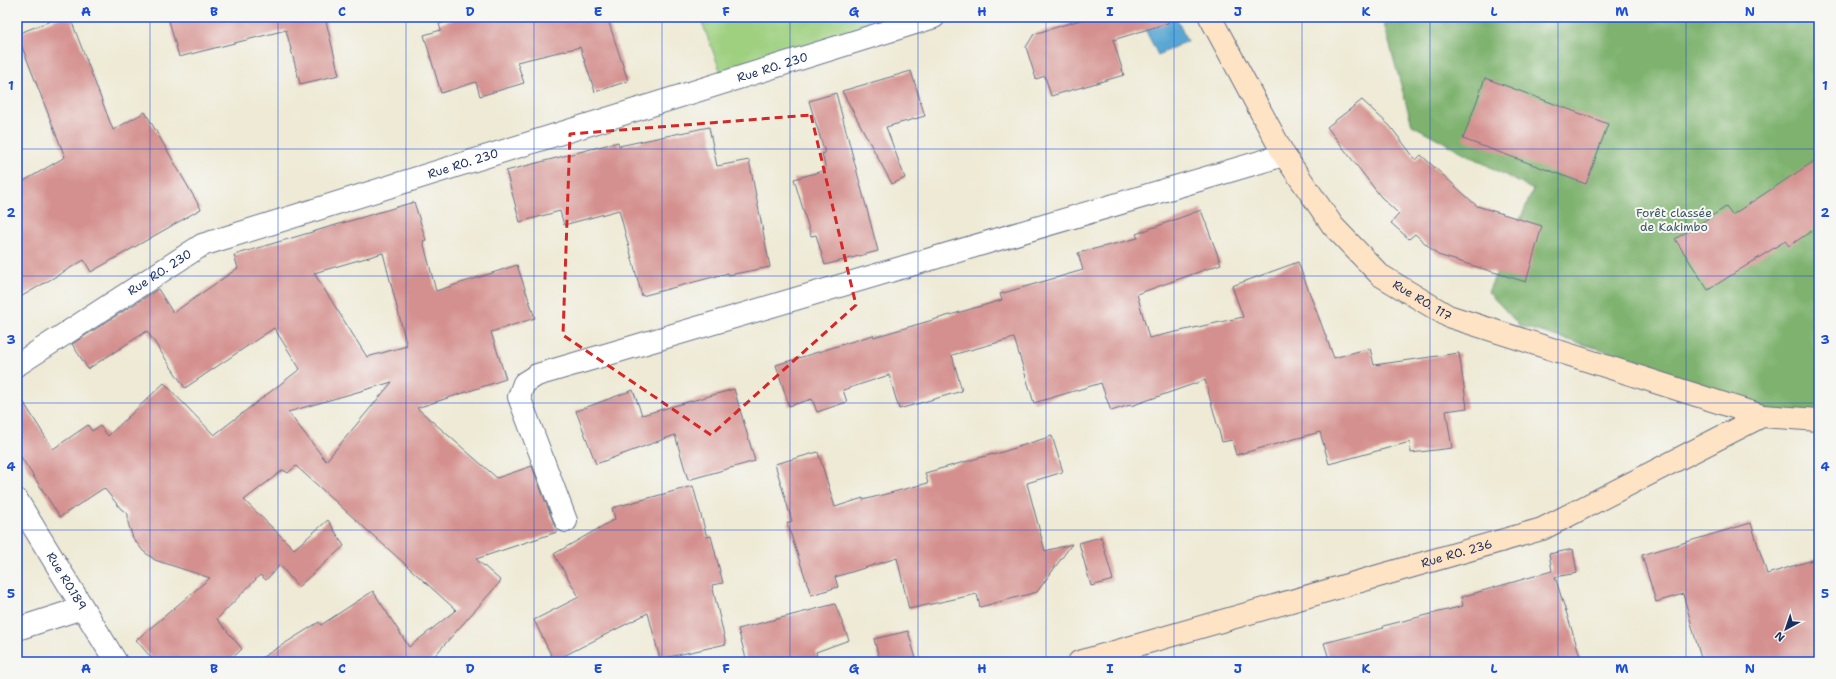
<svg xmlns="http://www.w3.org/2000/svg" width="1836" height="679" font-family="'Shantell Sans',sans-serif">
<rect width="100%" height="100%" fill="#f6f6f2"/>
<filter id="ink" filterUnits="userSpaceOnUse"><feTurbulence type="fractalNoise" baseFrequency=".025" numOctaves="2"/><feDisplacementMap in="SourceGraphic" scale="8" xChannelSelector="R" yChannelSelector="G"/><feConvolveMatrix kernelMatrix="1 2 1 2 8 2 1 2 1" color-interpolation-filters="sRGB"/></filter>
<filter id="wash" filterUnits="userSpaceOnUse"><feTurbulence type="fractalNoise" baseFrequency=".012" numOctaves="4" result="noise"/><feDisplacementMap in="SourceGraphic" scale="16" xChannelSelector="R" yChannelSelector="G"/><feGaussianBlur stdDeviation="0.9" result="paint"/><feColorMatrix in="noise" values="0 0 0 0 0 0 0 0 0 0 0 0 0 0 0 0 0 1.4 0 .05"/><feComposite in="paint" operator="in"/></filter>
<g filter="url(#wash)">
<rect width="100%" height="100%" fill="#eeead5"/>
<path fill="#9ed080" stroke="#5c806f" d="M 700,17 L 892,17 L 723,78 Z"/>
<path fill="#7eb26e" stroke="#4c7066" d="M 1382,17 L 1819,17 L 1819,430 L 1764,412 L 1634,359 L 1520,326 L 1488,292 L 1533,190 L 1412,125 Z"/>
<path fill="#59a7d3" stroke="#3a6b98" d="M 1139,17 L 1176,17 L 1187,41 L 1158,55 Z"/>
<g id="blocks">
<g fill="#d4908e" fill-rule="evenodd">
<path d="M 61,17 L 70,17 L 113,130 L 145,112 L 201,209 L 91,272 L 84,260 L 17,299 L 17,185 L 65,157 L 17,34 Z"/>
<path d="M 168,17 L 325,17 L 339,75 L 300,84 L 286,30 L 179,57 Z"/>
<path d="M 461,17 L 607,17 L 628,81 L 595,92 L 580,47 L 517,62 L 524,83 L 480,96 L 476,82 L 441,93 L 424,35 L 441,30 L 439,24 Z"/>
<path d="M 1090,17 L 1167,17 L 1168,23 L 1113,40 L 1124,75 L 1051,96 L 1045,76 L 1036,79 L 1026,47 L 1034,34 Z"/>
<path d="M 911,71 L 925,116 L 886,127 L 905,178 L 892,184 L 842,91 Z"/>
<path d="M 1485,78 L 1608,124 L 1586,184 L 1463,139 Z"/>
<path d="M 836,93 L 878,251 L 825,265 L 816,235 L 811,236 L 794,179 L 826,170 L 822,154 L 825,153 L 809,101 Z"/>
<path d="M 1362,100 L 1390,126 L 1416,160 L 1421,155 L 1477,206 L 1542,226 L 1526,282 L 1438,255 L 1415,234 L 1409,239 L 1391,223 L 1399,214 L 1381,197 L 1327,127 Z"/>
<path d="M 709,127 L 717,166 L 749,160 L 770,267 L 729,275 L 728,273 L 642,296 L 619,210 L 564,225 L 560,211 L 520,222 L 506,171 L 618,142 L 619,146 Z"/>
<path d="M 1819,158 L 1819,226 L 1789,246 L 1785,241 L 1708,290 L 1675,239 L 1726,207 L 1732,215 Z"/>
<path d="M 414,202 L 426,240 L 423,241 L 436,291 L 517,265 L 535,318 L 491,332 L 506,379 L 417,408 L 497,478 L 532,466 L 557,532 L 476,559 L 501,581 L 429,662 L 255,662 L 319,622 L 321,625 L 373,591 L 409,647 L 456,610 L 296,466 L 288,473 L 283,470 L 244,500 L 294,549 L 328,520 L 344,546 L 298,587 L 280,565 L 266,580 L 260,575 L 217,619 L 242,649 L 228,662 L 155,662 L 136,640 L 210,578 L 155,560 L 143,551 L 133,538 L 128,523 L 128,514 L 121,509 L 104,488 L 60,517 L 17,451 L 17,392 L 53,449 L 88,425 L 92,431 L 100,426 L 108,436 L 164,383 L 214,435 L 300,369 L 274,328 L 185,388 L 147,331 L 88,369 L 72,344 L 158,289 L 173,313 L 238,268 L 234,255 ZM 383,253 L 407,346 L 367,357 L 314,273 ZM 392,382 L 326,461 L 288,412 Z"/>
<path d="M 1201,210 L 1221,264 L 1137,294 L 1149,338 L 1243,317 L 1232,286 L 1298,262 L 1334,358 L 1370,348 L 1374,365 L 1459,353 L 1467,408 L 1446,411 L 1452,448 L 1411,453 L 1410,442 L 1329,464 L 1320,432 L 1236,455 L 1232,440 L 1222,442 L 1205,380 L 1131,406 L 1130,405 L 1111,411 L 1101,383 L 1034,403 L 1014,338 L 952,355 L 962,391 L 899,409 L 889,375 L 843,390 L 847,402 L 817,412 L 812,399 L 789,406 L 776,365 L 873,335 L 874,337 L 1002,300 L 1000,294 L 1083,270 L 1078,253 L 1138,238 L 1136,234 Z"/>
<path d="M 734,389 L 755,461 L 688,480 L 675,435 L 596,464 L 576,411 L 633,390 L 642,415 Z"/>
<path d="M 1052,436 L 1063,472 L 1027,483 L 1045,551 L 1072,544 L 1037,592 L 980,607 L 977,594 L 909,609 L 897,558 L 835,577 L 838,587 L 811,595 L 787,523 L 792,521 L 775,464 L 818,452 L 835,507 L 863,498 L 863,500 L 928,483 L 925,473 L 993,454 L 993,455 Z"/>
<path d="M 693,486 L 707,537 L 711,536 L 723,583 L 712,585 L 726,644 L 660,659 L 648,613 L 554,661 L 534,620 L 579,597 L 554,554 L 615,519 L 612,508 Z"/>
<path d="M 1751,523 L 1767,574 L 1819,558 L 1819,662 L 1702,662 L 1683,594 L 1656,602 L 1642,555 Z"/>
<path d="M 1101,537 L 1113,580 L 1091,586 L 1079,543 Z"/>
<path d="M 1573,549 L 1577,573 L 1555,577 L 1582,662 L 1330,662 L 1324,643 L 1384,628 L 1383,626 L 1463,606 L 1461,597 L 1552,571 L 1549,554 Z"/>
<path d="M 835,604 L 849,640 L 816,652 L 818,662 L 747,662 L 738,629 Z"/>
<path d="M 908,631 L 917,662 L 880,662 L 874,639 Z"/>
</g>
</g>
</g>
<g filter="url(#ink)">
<use href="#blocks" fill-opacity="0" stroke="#657088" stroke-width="1"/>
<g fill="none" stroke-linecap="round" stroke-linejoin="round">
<defs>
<g id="street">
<path id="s1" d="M 17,365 L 202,245 L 934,17"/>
<path id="s2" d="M 17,500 L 116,662"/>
<path d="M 566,521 L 519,397 L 524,383 L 537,375 L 1284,155"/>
<path d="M 17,629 L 82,608"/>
</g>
<g id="secondary">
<path id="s3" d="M 1210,17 L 1284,155 L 1333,226 L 1380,275 L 1448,316 L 1762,416"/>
<path id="s4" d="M 1079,662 L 1542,529 L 1762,416 L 1819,420"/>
</g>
</defs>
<use href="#street" stroke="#657088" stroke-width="24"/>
<use href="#secondary" stroke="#657088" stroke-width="24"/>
<use href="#street" stroke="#fff" stroke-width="22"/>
<use href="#secondary" stroke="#fee4c5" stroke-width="22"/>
</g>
</g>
<path fill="none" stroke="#d62828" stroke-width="3" stroke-dasharray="8 5" stroke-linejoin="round" d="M 811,115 L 856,305 L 711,435 L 563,335 L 570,134 Z"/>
<path fill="none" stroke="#1d4ed8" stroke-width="1" stroke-opacity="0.55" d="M 150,17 L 150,662M 278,17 L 278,662M 406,17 L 406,662M 534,17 L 534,662M 662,17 L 662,662M 790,17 L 790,662M 918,17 L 918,662M 1046,17 L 1046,662M 1174,17 L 1174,662M 1302,17 L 1302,662M 1430,17 L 1430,662M 1558,17 L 1558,662M 1686,17 L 1686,662M 17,149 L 1819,149M 17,276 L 1819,276M 17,403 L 1819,403M 17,530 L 1819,530"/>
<g text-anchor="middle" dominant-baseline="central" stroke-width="4" stroke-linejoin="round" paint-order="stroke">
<g font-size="12" fill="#1b2f5e" stroke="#f6f6f2">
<text stroke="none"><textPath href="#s1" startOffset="818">Rue RO. 230</textPath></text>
<text stroke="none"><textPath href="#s1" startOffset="494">Rue RO. 230</textPath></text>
<text stroke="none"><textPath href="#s1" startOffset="170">Rue RO. 230</textPath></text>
<text stroke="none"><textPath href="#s3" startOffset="360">Rue RO. 117</textPath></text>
<text stroke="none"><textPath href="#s4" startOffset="393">Rue RO. 236</textPath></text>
<text stroke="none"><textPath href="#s2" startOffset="95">Rue RO.189</textPath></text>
</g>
<g font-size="12" fill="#3c5766" stroke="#f6f6f2">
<text x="1674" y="213">Forêt classée<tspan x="1674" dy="14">de Kakimbo</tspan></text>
</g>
</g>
<rect width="1836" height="679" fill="none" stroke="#f6f6f2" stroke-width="44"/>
<g transform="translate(1786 629) rotate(220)" stroke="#f6f6f2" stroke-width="3" paint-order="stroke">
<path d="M0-3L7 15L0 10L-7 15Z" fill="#1b2f5e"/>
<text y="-6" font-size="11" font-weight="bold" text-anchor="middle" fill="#1b2f5e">N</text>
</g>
<rect x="22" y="22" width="1792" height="635" fill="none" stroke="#1d4ed8" stroke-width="1.5"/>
<g font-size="13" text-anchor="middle" font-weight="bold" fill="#1d4ed8">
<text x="86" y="16">A</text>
<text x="214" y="16">B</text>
<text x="342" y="16">C</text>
<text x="470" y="16">D</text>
<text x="598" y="16">E</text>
<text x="726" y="16">F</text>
<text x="854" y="16">G</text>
<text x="982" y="16">H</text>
<text x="1110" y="16">I</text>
<text x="1238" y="16">J</text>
<text x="1366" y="16">K</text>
<text x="1494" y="16">L</text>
<text x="1622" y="16">M</text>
<text x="1750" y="16">N</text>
<text x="11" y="90">1</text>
<text x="1825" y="90">1</text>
<text x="11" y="217">2</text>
<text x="1825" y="217">2</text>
<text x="11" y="344">3</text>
<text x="1825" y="344">3</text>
<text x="11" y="471">4</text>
<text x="1825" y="471">4</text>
<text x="11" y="598">5</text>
<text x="1825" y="598">5</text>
<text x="86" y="673">A</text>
<text x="214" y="673">B</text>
<text x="342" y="673">C</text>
<text x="470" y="673">D</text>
<text x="598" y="673">E</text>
<text x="726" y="673">F</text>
<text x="854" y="673">G</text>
<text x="982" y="673">H</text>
<text x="1110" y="673">I</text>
<text x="1238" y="673">J</text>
<text x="1366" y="673">K</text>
<text x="1494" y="673">L</text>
<text x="1622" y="673">M</text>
<text x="1750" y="673">N</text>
</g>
</svg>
